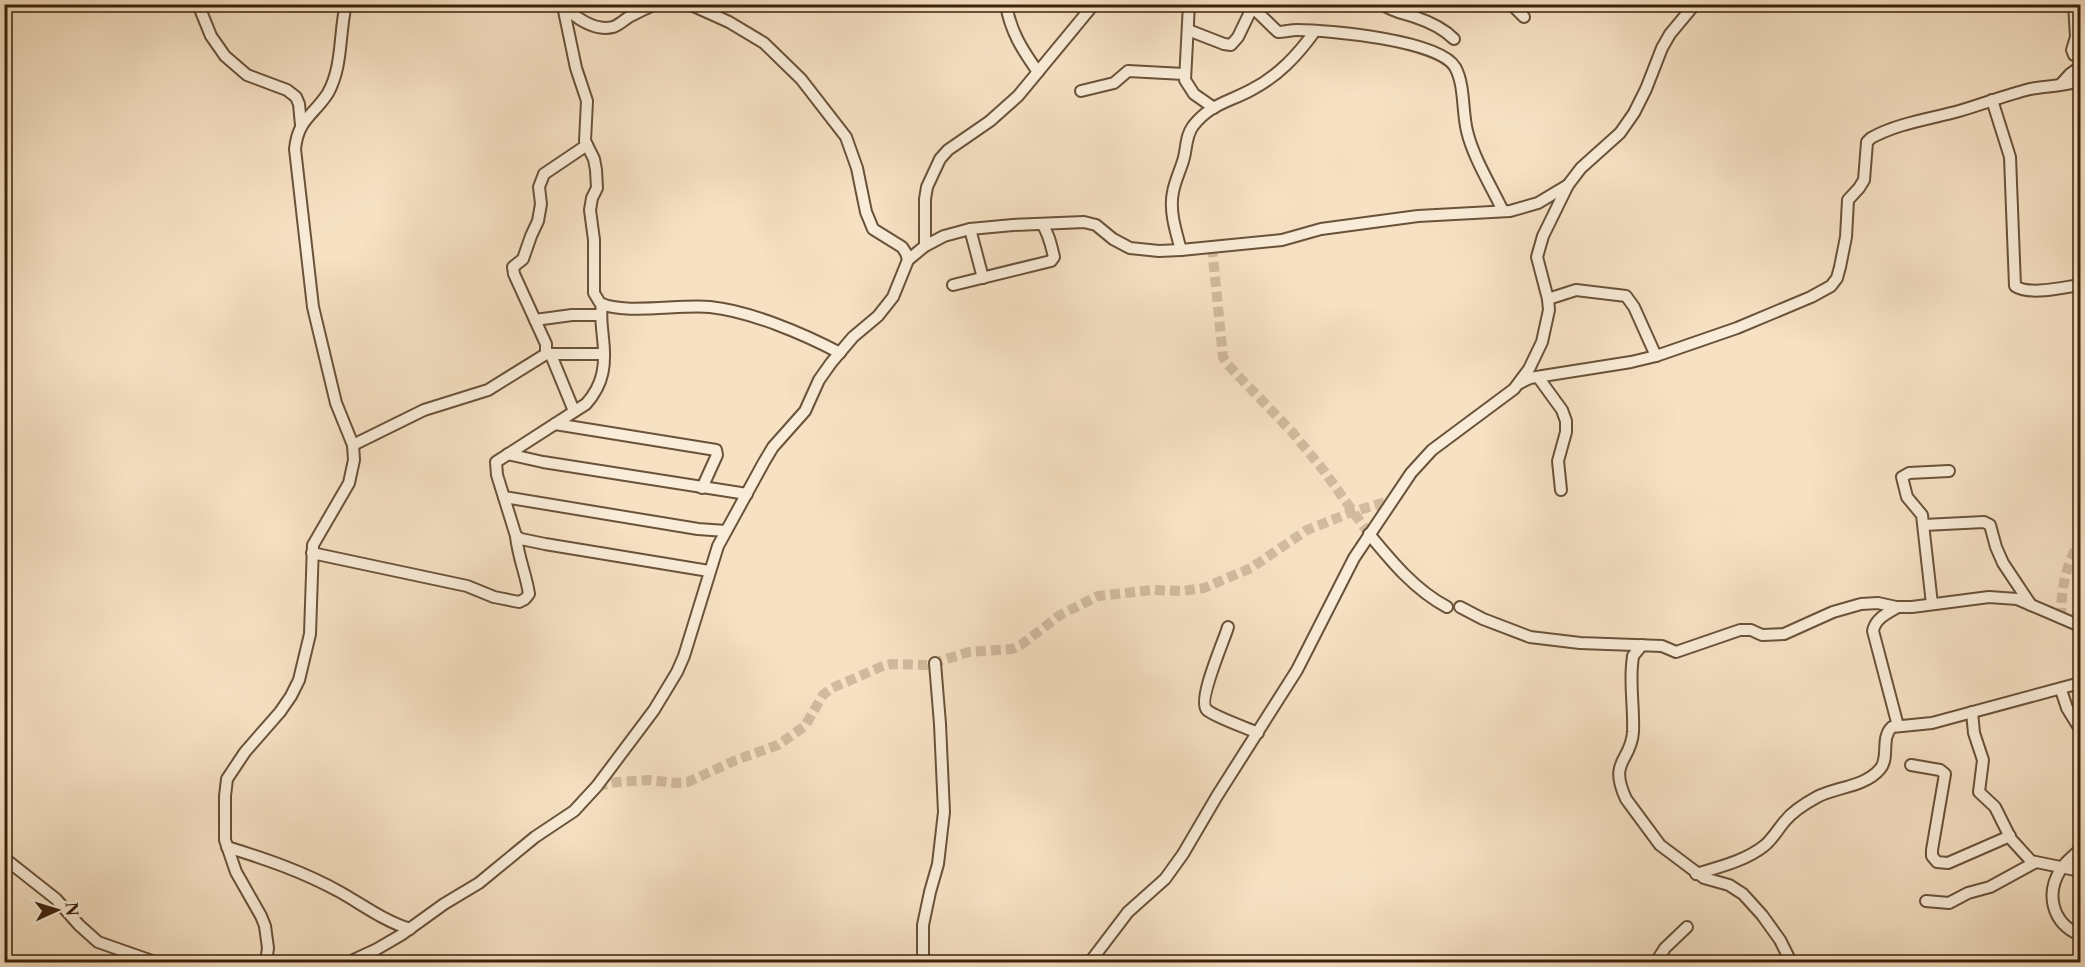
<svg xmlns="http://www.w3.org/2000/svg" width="2085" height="967" font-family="'Libre Caslon Text',serif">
<rect width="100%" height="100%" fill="#f6e1c3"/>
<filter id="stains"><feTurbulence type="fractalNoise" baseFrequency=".00333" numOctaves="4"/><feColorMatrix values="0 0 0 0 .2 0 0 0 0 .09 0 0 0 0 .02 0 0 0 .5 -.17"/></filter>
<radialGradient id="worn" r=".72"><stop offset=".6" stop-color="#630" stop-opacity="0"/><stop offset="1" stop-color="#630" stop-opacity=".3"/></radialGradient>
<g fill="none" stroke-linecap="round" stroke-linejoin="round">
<g stroke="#d1bb9e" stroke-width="10" stroke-dasharray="10 5" stroke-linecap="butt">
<path d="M 1212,247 L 1223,357 L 1228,365 L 1292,432 L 1324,471 L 1369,534"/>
<path d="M 2061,618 C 2061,590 2065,566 2080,541"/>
<path d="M 597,786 L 617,782 L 650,780 L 676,783 L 688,782 L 736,760 L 778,745 L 805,726 L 823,695 L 832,688 L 883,666 L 891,664 L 927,665 L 969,652 L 1012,649 L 1021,645 L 1060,615 L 1098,596 L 1153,590 L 1182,591 L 1204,588 L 1251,568 L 1307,530 L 1352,512 L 1393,500"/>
</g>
<defs>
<g id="minor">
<path d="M 198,4 L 211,36 L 225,56 L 247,75 L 287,90 L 296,97 L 299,104 L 301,125"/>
<path d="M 1006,4 C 1010,31 1023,51 1038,72"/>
<path d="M 1189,4 L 1185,80 L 1194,94 L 1214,108"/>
<path d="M 1249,4 L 1278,32 C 1285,32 1290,30 1297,30 C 1328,30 1439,40 1455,67 C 1465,85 1462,111 1467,131 C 1473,157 1491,186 1503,211"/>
<path d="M 1382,4 C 1393,12 1403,13 1415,17 C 1430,22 1443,28 1454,39"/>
<path d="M 1511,4 L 1524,17"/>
<path d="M 2074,4 L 2076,37 L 2072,50 L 2074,55 L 2080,56"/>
<path d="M 562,5 C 575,17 594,32 613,27 C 619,25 624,20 629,17 C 638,12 646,8 656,4"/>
<path d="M 563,6 L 576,68 L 587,101 L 585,141 L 594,159 L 596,170 L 597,188 L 592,198 L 590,210 L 594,240 L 594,293 L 600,303 C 623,315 681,304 710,307 C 750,311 804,334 840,353"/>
<path d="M 1188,30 L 1224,44 L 1231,45 L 1238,37 L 1252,8"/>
<path d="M 2061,84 L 2070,74 L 2080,67"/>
<path d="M 1081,91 L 1114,83 L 1128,71 L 1184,74"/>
<path d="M 1992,100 L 2010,157 L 2015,286 C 2029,296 2064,287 2080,285"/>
<path d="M 970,229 L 983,278"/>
<path d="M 925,246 L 925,199 L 927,187 L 940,159 L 948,150 L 990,121 L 1018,96 L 1094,4"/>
<path d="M 1181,250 C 1176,232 1169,211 1173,192 C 1175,181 1180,171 1183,161 C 1187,149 1185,137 1193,126 C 1210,104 1229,102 1251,90 C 1278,76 1297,56 1315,31"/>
<path d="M 908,260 L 925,246 L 944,236 L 970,229 L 1013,225 L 1084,222 L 1096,225 L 1113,239 L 1130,248 L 1159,251 L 1181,250 L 1282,240 L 1321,229 L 1418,216 L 1510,211 L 1538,203 L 1568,185"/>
<path d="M 953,285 L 1051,261 L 1054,257 C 1051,245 1049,234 1042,224"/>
<path d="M 1548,299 L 1576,290 L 1626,296 L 1634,307 L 1656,356"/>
<path d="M 602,305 C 600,317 602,326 603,338 C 606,364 604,384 586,404 L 496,462 L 497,475 L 516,536 L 521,539 L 545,544 L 709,571"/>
<path d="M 535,320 L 572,315 L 600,315"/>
<path d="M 547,354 L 604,354"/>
<path d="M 551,355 L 574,411"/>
<path d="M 1538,377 L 1562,410 L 1566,421 L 1566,432 L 1558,461 L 1561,490"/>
<path d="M 1520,383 L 1530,378 L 1631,362 L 1656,356 L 1737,328 L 1811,297 L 1831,286 L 1837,278 L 1840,267 L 1846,237 L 1848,200 L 1859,188 L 1864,180 L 1867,142 L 1871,138 C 1898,123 1930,119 1959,111 C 1983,104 2006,95 2030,89 C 2047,86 2064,86 2080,81"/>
<path d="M 555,424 L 716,450 L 717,455 L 702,488"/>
<path d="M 353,445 L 424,410 L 488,390 L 546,354 L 546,344 L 514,274 L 513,267 L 523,259 L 531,236 L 538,221 L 541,204 L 539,187 L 544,174 L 587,145"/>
<path d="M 508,454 L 543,462 L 747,494"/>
<path d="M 504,497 L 698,529 L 726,531"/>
<path d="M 1924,525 L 1984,522 L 1990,525 L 1996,547 L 2003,563 L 2031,605"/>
<path d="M 1369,534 C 1392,562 1415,590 1447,607"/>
<path d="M 312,553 L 467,586 L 494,597 L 519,602 L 525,599 L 529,594 C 526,574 518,557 516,536"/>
<path d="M 1932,604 L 1922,515 L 1907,497 L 1902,477 L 1909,473 L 1949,471"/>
<path d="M 1460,607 L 1483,619 L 1530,637 L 1580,643 L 1662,646 L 1676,652 L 1740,630 L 1751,630 L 1762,635 L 1784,634 L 1833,612 L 1861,604 L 1878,603 L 1896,607 L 1912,607 L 1989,597 L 2017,599 L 2080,626"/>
<path d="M 1898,607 C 1887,613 1875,619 1873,631 L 1898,726"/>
<path d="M 1228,627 C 1224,641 1197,701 1207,710 C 1215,717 1247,728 1258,733"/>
<path d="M 1642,645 L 1633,656 L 1632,665 C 1630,687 1634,709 1633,732 C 1631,762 1608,760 1626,799 L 1660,845 L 1704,878 L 1729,885 L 1743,894 L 1762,915 L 1780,940 L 1791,962"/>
<path d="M 2061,690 L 2067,708 L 2080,729"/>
<path d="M 1972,712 L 1974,733 L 1983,760 L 1979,792 L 1995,807 L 2011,839 L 2031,861 L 2080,871"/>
<path d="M 1911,765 L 1940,770 L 1945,774 L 1932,850 L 1932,856 L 1937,862 L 1948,863 L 2010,836"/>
<path d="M 227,847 C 266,859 304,872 340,892 C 363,905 384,921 410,929"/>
<path d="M 2080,849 C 2074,856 2066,861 2061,869 C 2045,894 2052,923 2080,935"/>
<path d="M 4,858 L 56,899 L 79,925 L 98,942 L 155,962"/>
<path d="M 1696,874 C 1719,867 1745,861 1764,846 C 1772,840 1778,829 1785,821 C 1793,811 1806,803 1817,797 C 1836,787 1865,787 1880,769 C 1890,758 1880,738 1892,727 L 1932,723 L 2080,683"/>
<path d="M 1926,901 L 1949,903 L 1968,893 L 1990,887 L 2034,863"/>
<path d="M 266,962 L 268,948 L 265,926 L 261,916 L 236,872 L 225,840 L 225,796 L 227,779 L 245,752 L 280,712 L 291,696 L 299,680 L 310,634 L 313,545 L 349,483 L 354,460 L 353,445 L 336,403 L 313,307 L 295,149 C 298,119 314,115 328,93 C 343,66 339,33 346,4"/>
<path d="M 349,962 L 377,949 L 401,935 L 444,904 L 479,883 L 535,837 L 574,811 L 597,786 L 654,710 L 677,672 L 684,656 L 718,546 L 764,462 L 773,447 L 805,411 L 819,380 L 831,363 L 853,337 L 878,316 L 893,297 L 908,260 L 906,253 L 902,247 L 873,229 L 866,212 L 857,168 L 846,137 L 801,79 L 764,43 L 729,22 L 689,4"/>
<path d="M 923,962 L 923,925 L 930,892 L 938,864 L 944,812 L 940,724 L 935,663"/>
<path d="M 1090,962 L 1128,912 L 1165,879 L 1183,854 L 1217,796 L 1297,670 L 1354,558 L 1411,473 L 1432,450 L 1514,389 L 1529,369 L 1542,342 L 1549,310 L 1548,299 L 1537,257 L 1543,236 L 1568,185 L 1581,168 L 1620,133 L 1634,113 L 1646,89 L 1662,48 L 1670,34 L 1695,4"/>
<path d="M 1656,962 L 1665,948 L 1687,927"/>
</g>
</defs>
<use href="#minor" stroke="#6a5239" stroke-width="14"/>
<use href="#minor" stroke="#f9ecd8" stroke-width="10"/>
</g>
<rect width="2085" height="967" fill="none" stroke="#f6e1c3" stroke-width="24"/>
<rect x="6" y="6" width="2073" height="955" fill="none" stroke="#3c220b" stroke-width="3"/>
<rect x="12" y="12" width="2061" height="943" fill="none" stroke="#3c220b" stroke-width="1.5"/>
<g transform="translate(57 910) rotate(86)" stroke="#f9ecd8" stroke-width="4.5" paint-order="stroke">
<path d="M0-4.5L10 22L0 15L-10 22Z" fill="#3c220b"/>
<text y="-9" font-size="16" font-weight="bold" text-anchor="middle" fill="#3c220b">N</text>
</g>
<rect width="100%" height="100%" filter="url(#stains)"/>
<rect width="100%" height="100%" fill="url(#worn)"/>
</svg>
